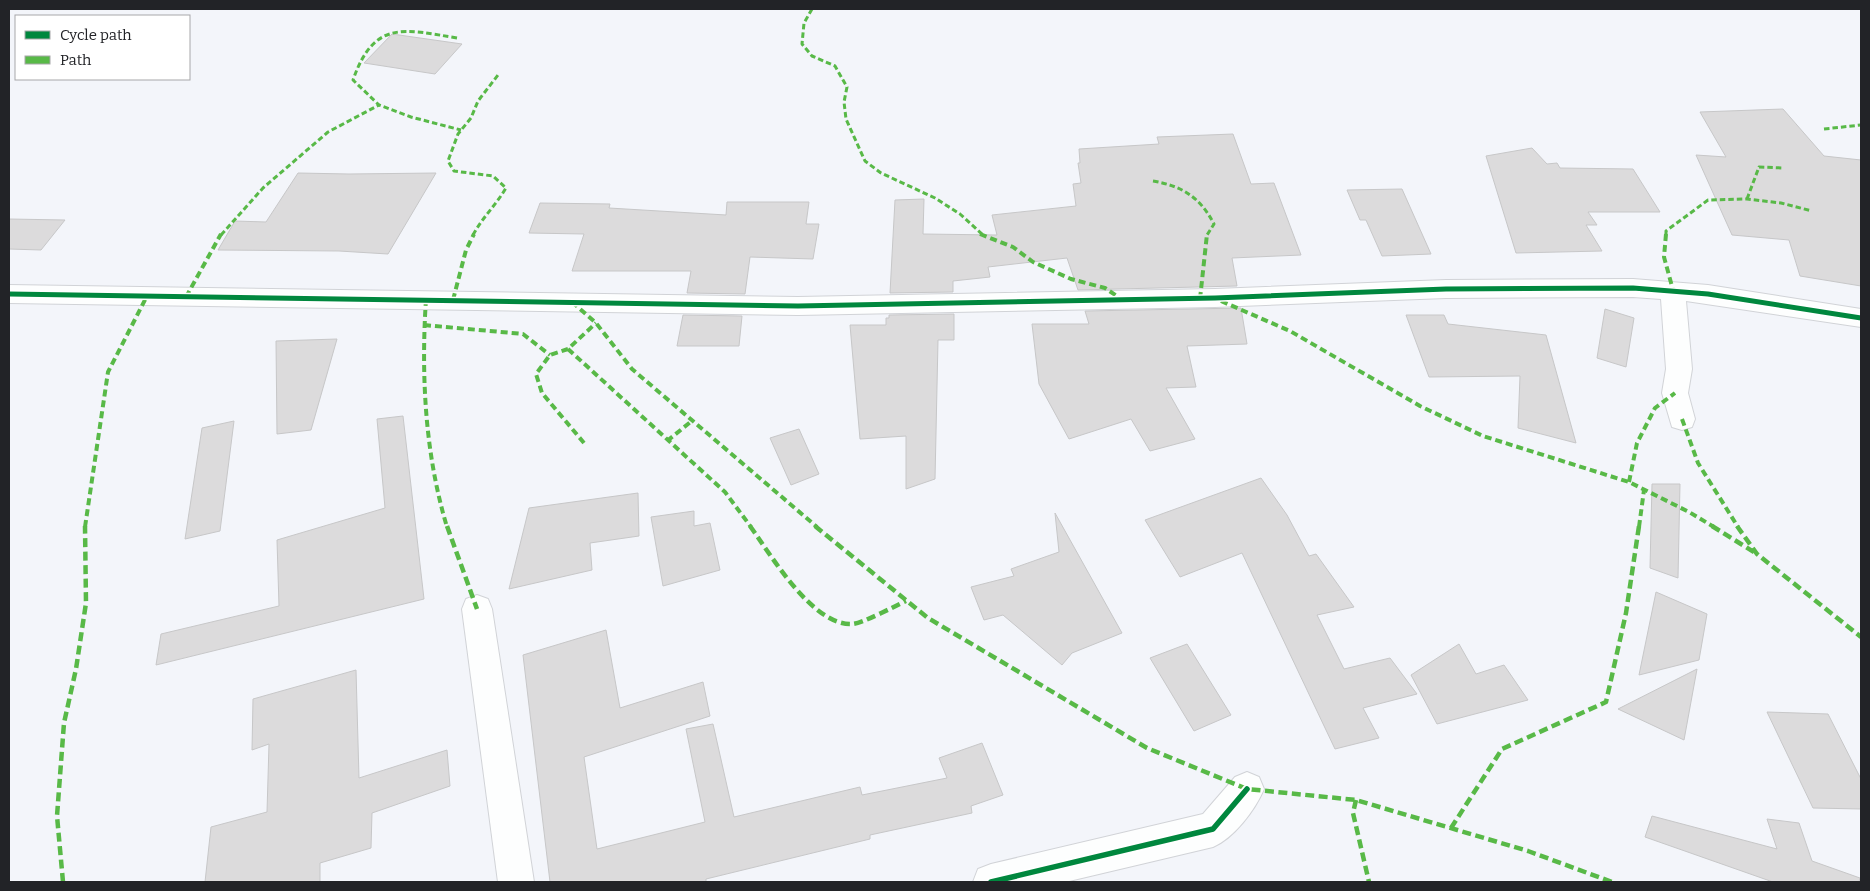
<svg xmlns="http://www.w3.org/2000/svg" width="1870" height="891" font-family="Bitter,serif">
<rect width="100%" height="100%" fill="#f3f5fa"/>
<g fill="#dcdbdc" stroke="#c7c7c8">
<path d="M 392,34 L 462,44 L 435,74 L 364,63 Z"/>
<path d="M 1783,109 L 1824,156 L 1861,160 L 1861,286 L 1800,276 L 1789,240 L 1732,235 L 1696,155 L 1726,157 L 1700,112 Z"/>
<path d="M 1233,134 L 1251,184 L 1274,183 L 1301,255 L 1232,258 L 1237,286 L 1078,290 L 1067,258 L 988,267 L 990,277 L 953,281 L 953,292 L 890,293 L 895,200 L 924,199 L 923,234 L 997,235 L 992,215 L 1076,206 L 1073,184 L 1081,183 L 1078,163 L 1080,163 L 1079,149 L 1159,144 L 1157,137 Z"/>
<path d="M 1532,148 L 1547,164 L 1557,163 L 1560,168 L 1633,169 L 1660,212 L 1588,212 L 1597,225 L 1586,225 L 1602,251 L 1516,253 L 1486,156 Z"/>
<path d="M 298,173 L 349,174 L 436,173 L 388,254 L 339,251 L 218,250 L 235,221 L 266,222 Z"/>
<path d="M 1402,189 L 1431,254 L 1382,256 L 1366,220 L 1360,220 L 1347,190 Z"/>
<path d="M 727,202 L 809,202 L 806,224 L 819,224 L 813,259 L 750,257 L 745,294 L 687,293 L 691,271 L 572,271 L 584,234 L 529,233 L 540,203 L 610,204 L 609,208 L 726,215 Z"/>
<path d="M 9,219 L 65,220 L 41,250 L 9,249 Z"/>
<path d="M 1241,308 L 1247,344 L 1187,346 L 1196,387 L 1166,388 L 1195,439 L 1150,451 L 1131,419 L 1069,439 L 1039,384 L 1032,324 L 1089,324 L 1085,311 Z"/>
<path d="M 1605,309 L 1634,318 L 1626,367 L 1597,358 Z"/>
<path d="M 954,314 L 954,340 L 938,340 L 935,479 L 906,489 L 906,436 L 860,439 L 850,325 L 886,325 L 886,318 L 889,318 L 889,315 Z"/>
<path d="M 683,315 L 742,316 L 739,346 L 677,346 Z"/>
<path d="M 1406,315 L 1444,315 L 1448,324 L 1546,335 L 1576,443 L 1518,428 L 1520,376 L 1429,377 Z"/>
<path d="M 337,339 L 311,430 L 277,434 L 276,341 Z"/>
<path d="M 403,416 L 424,599 L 156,665 L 161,634 L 279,606 L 277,540 L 385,508 L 377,419 Z"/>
<path d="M 234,421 L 220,531 L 185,539 L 202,428 Z"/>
<path d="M 799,429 L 819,474 L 791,485 L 770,438 Z"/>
<path d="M 1261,478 L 1287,515 L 1309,556 L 1316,554 L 1354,607 L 1317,615 L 1344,669 L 1390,658 L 1417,694 L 1363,708 L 1379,738 L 1335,749 L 1242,553 L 1180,577 L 1145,520 Z"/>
<path d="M 1652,484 L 1680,484 L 1678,578 L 1650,568 Z"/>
<path d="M 638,493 L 639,536 L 590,543 L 592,570 L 509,589 L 529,508 Z"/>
<path d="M 694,511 L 694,526 L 710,523 L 720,570 L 663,586 L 651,517 Z"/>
<path d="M 1055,513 L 1122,633 L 1072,653 L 1062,665 L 1003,615 L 984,620 L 971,587 L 1014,576 L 1011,569 L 1059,552 Z"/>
<path d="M 1656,592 L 1707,614 L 1699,660 L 1639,675 Z"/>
<path d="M 606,630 L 620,708 L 703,682 L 710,716 L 584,757 L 597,849 L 705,822 L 686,729 L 713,724 L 734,817 L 860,787 L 862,795 L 947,778 L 939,758 L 982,743 L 1003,795 L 971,806 L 972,813 L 870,835 L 870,839 L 706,879 L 706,882 L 550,882 L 523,655 Z"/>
<path d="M 1187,644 L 1231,715 L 1194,731 L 1150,658 Z"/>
<path d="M 1459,644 L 1476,674 L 1504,665 L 1528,700 L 1437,724 L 1411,675 Z"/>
<path d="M 1697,669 L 1684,740 L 1618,709 Z"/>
<path d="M 356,670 L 359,778 L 447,750 L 450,786 L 372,813 L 371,848 L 320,863 L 320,882 L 205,882 L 211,827 L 267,812 L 269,744 L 252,750 L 253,699 Z"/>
<path d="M 1767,712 L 1828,714 L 1861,779 L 1861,809 L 1813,808 Z"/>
<path d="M 1652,816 L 1777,849 L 1767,819 L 1799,823 L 1812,861 L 1860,878 L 1859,882 L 1773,882 L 1645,837 Z"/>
</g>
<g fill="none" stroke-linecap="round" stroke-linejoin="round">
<defs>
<g id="minor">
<path d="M 1633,279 L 1708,285 L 1861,309 L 1861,327 L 1686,301 L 1692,369 L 1688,393 L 1695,419 L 1692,427 L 1682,430 L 1672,427 L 1662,393 L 1666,369 L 1661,299 L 1633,297 L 1446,298 L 1215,307 L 798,315 L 9,303 L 9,285 L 798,297 L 1215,289 L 1446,280 Z"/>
<path d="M 477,595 L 488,599 L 492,609 L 534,882 L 498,882 L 462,609 L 466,599 Z"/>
<path d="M 1247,772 L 1259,777 L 1264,789 C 1255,810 1234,838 1213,847 L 1065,882 L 973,882 L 978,869 L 991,864 L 1203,814 L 1235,777 Z"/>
</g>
</defs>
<use href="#minor" stroke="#d1d3d7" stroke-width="2"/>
<use href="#minor" fill="#fdfefe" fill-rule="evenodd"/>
<g stroke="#58b947" stroke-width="3" stroke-dasharray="5.5 3" stroke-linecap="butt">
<path d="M 812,9 L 804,23 L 802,44 L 812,56 L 835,66 L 847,87 L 844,102 L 846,119 L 865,161 L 881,173 L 935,198 L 960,214 L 983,235"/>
<path d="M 457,38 C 403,29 374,20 353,80 L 379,105 L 411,117 L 461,130"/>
<path d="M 1824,129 L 1861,125"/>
<path d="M 1153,181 C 1182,186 1200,197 1214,224 L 1207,235"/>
<path d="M 1747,199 L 1759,167 L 1784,168"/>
<path d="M 221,235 L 263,188 L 328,132 L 379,105"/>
<path d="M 473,235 C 482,218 496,205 506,188 L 493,176 L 454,171 L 448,161 L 458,134 L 471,118 L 478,101 L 498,75"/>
<path d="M 1666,235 L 1666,231 L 1708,200 L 1747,199 L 1781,203 L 1812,211"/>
</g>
<g stroke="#58b947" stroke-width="4" stroke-dasharray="7 4" stroke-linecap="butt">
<path d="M 980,234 L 1013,247 L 1033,262 L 1071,279 L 1105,288 L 1121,299"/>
<path d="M 1666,234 L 1664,257 L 1673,290"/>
<path d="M 186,297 L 221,234"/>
<path d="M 426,299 C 421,376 425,454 447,527"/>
<path d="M 1200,299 L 1207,234"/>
<path d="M 453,300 L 466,250 L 474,234"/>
<path d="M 1221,301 L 1290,331 L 1420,406 L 1483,436 L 1629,482 L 1689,512 L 1714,527"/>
<path d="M 572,302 L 596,323 L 632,369 L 817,527"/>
<path d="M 424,325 L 523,334 L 550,355"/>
<path d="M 568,349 L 725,492 L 751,527"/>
<path d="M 1682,419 L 1698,463 L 1738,527"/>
<path d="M 667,441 L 693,420"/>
<path d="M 584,443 L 542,393 L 536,374 L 550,355 L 568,349 L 596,323"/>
<path d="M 1629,482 L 1637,443 L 1655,408 L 1675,393"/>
<path d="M 85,527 L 108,372 L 147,296"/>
<path d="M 1639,527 L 1644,490"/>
</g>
<g stroke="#58b947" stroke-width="4.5" stroke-dasharray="9 4.5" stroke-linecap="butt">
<path d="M 447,526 L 477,609"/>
<path d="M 750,526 C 771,555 813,627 853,624 C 863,623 895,606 906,601"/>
<path d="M 815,526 L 928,618 L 1147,748 L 1247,789 L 1356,800 L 1528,851 L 1612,882"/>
<path d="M 1712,526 L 1757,554"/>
<path d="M 1737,526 L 1757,554 L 1861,637"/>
<path d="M 1356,800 L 1353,813 L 1369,882"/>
<path d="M 1451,828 L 1502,749 L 1606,702 L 1626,613 L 1639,526"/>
<path d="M 63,882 L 57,816 L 64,723 L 76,669 L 86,603 L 85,526"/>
</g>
<defs>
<path id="cycleway-far1" d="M 9,294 L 798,306 L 1215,298 L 1446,289 L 1633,288 L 1708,294 L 1861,318"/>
<path id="cycleway" d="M 991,882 L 1213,829 L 1247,789"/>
</defs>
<use href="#cycleway-far1" stroke="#fff" stroke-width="8"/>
<use href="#cycleway" stroke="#fff" stroke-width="9"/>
<use href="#cycleway-far1" stroke="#00873e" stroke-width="5"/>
<use href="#cycleway" stroke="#00873e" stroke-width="5.5"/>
</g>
<rect width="1870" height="891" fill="none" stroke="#222327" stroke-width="20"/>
<rect x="15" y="15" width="175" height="65" fill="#ffffff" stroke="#a7a7a9"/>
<rect x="25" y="31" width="25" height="8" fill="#00873e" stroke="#a7a7a9"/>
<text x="60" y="40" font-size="15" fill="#222327">Cycle path</text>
<rect x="25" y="56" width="25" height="8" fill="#58b947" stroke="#a7a7a9"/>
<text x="60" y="65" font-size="15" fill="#222327">Path</text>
</svg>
